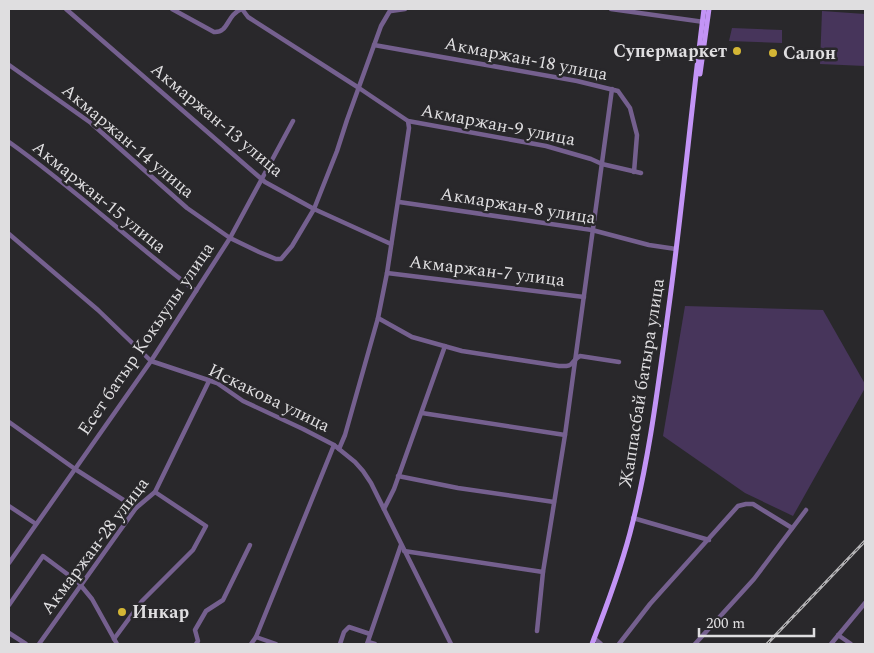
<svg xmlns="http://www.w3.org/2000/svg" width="874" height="653" font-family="Spectral,serif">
<rect width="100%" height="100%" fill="#29282b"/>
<g fill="#47355b">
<path d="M 822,11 L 865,14 L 865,66 L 820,64 Z"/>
<path d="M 732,28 L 782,30 L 782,43 L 729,41 Z"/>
<path d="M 685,306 L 823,310 L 865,384 L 865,388 L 793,516 L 745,493 L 663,436 Z"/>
</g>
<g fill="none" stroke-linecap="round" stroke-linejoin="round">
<g stroke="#75608f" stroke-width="4.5">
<path d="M 66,9 L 265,182 L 314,209 L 391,244"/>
<path d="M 172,9 L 214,32 C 229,33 226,15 242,9"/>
<path d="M 242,9 L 248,17 L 359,88 L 408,121 L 546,146 L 591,159 L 602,164 L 641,173"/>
<path d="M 611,9 L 704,22"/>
<path d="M 391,11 L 405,9"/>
<path d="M 374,45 L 577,81 L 618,91 L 630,108 L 637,135 L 634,172"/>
<path d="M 9,65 L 91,123 L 187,208 L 230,238 L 259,252 L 276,259 L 281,259 L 292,246 L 314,209 L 337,151 L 347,120 L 381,26 L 391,9"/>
<path d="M 9,142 C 74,188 132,243 196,291"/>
<path d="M 399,202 L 592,230 L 649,245 L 676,249"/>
<path d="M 9,234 L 98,310 L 151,361 L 217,383 L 243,401 L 303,429 L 334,445 L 355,462 L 363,471 L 371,483 L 451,644"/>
<path d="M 387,273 L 584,297"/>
<path d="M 378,318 L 412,337 L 462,351 L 559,366 C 576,367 569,362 580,356 L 619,362"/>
<path d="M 422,413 L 565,435"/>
<path d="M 9,422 L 75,469 L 136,508"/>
<path d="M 339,449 L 345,435 L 378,318 L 387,273 L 409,128 L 408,121"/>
<path d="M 398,476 L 458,488 L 554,502"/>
<path d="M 9,506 L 36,524"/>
<path d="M 384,509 L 394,489 L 445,346"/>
<path d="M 633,518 L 709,540"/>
<path d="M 404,551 L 543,572"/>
<path d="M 9,563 L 151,361 L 230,238 L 293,121"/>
<path d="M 9,605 L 43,556 L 78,582 L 92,599 L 117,644"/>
<path d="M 537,631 L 543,572 L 565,435 L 612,89"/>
<path d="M 9,633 L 26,644"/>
<path d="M 838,635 L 851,644"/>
<path d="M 256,637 L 276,644"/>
<path d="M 594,638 L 601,644"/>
<path d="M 114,639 L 142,601 L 193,550 L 206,526 L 155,492"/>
<path d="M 368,642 L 375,644"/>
<path d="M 39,644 L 136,508 L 155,492 L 209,381"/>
<path d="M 196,644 L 198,641 L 195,630 L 206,611 L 223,600 L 250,545"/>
<path d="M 251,644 L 256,637 L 334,445"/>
<path d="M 340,644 L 344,632 L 349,627 L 370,634"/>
<path d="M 367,644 L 401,545"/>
<path d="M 619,644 L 650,604 L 738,506 L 746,504 L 753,504 L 792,528"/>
<path d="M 695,644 L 754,579 L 806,510"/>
<path d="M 831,644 L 865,603"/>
</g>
<g stroke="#c394f6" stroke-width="5">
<path d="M 700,74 L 709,9"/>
<path d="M 592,644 C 606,608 620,571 630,533 C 649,461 658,387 668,313 C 682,212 691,110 704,9"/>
</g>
<defs>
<path id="rail" d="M 767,644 L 865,541"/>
</defs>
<use href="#rail" stroke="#b5b4b6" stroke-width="3"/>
<use href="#rail" stroke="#29282b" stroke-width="1" stroke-dasharray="4" stroke-linecap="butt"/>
</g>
<g fill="#d4b635" stroke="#29282b" stroke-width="2">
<circle cx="737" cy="51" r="5"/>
<circle cx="773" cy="53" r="5"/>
<circle cx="122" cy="612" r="5"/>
</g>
<g text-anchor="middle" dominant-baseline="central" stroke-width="5" stroke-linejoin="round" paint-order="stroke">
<g font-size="18" font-weight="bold" fill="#dfdee0" stroke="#29282b" text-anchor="start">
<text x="727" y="51" text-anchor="end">Супермаркет</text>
<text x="783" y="53">Салон</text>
<text x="132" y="612">Инкар</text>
</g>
<g font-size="18" fill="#dfdee0" stroke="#29282b">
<text transform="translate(526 59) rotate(11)">Акмаржан-18 улица</text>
<text transform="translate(217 120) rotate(40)">Акмаржан-13 улица</text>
<text transform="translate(498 125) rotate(11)">Акмаржан-9 улица</text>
<text transform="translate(128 141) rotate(40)">Акмаржан-14 улица</text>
<text transform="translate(99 197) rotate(39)">Акмаржан-15 улица</text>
<text transform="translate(518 206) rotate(9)">Акмаржан-8 улица</text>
<text transform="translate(487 271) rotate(7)">Акмаржан-7 улица</text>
<text transform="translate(146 339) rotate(-56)">Есет батыр Кокыулы улица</text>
<text transform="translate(642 383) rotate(-81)">Жаппасбай батыра улица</text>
<text transform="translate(269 398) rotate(26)">Искакова улица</text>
<text transform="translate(95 546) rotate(-53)">Акмаржан-28 улица</text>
</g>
</g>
<rect width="874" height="653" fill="none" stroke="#dfdee0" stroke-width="20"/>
<path d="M699 628v8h115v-8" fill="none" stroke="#dfdee0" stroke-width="2.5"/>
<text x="706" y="628" font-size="15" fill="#dfdee0" stroke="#29282b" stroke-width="4" paint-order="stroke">200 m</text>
</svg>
